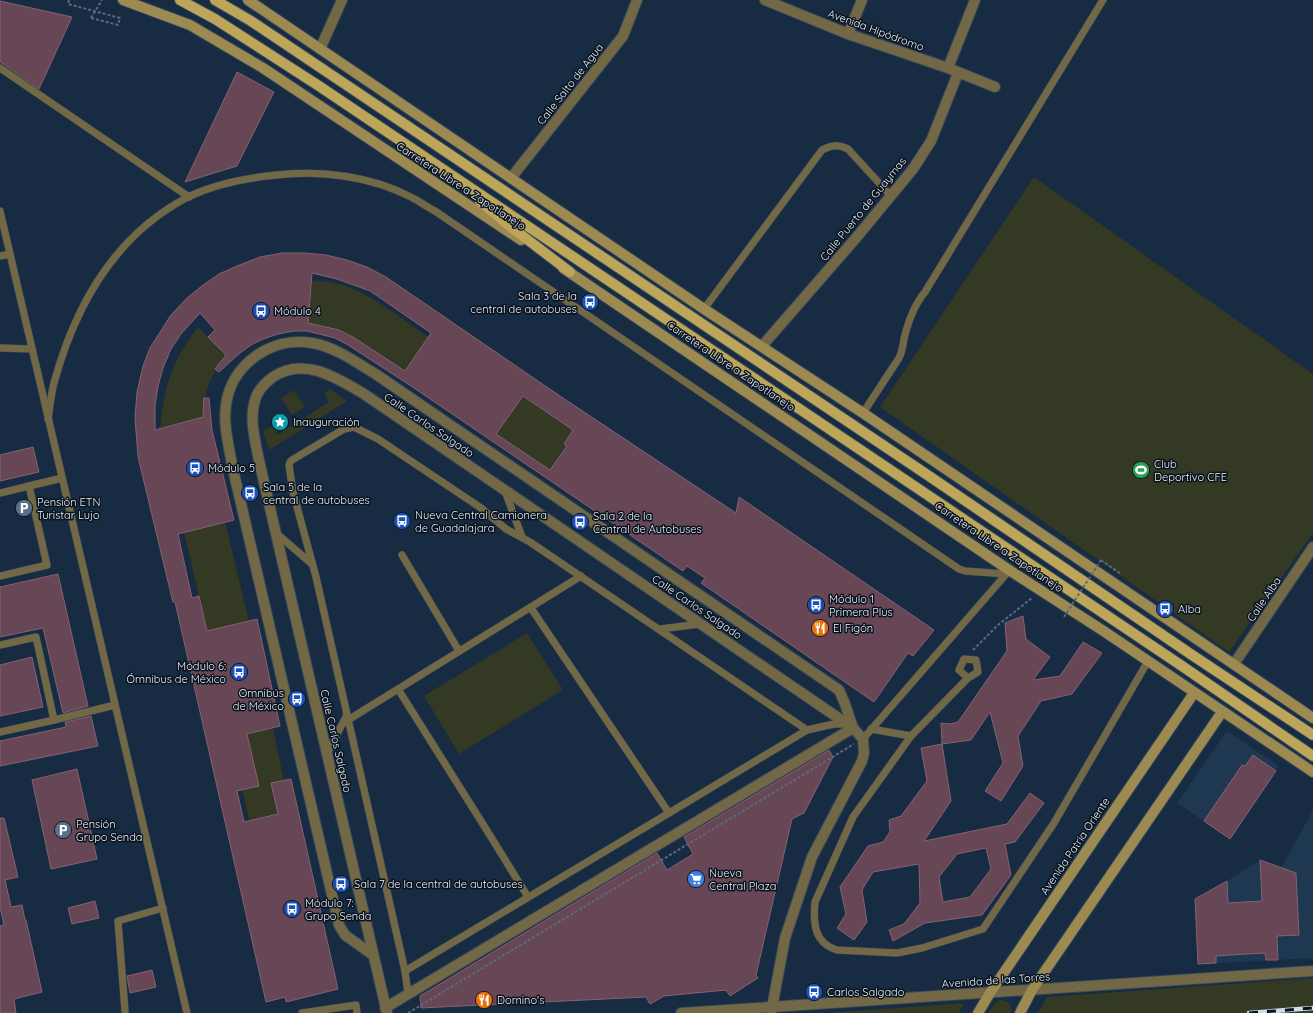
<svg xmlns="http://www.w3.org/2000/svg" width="1313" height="1013" font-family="Quicksand,sans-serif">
<rect width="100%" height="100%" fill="#172b42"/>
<g fill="#1e3852">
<path d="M 1227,731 L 1279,766 L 1230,839 L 1177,803 Z"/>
<path d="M 1313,810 L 1313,958 L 1198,964 L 1195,899 L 1227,881 L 1260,860 L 1281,868 Z"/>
</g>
<g fill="#333922">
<path d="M 1034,177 L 1313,374 L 1313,533 L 1229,652 L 880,407 Z"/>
<path d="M 311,280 C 326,281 340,283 353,289 C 381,301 404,320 428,337 L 405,371 L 353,337 L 339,330 L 308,323 Z"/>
<path d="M 198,327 L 226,355 C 210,376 204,392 203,417 L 160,428 C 165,385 171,362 198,327 Z"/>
<path d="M 330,389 L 347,401 L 269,450 L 263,431 L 272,426 L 277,435 L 329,402 L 324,393 Z"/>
<path d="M 294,390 L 305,407 L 292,415 L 281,398 Z"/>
<path d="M 523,396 L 559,421 L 560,419 L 574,429 L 564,444 L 567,446 L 550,470 L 496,434 Z"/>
<path d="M 225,522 L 249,621 L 207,631 L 184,532 Z"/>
<path d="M 527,633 L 563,690 L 459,754 L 424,696 Z"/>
<path d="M 273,728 L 290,811 L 249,821 L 232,738 Z"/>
<path d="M 1313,978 L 1313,1013 L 1038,1013 L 1047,997 Z"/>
<path d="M 1001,1000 C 1008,1000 1013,1006 1011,1013 L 988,1013 L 995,1003 Z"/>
<path d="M 964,1003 L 959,1013 L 825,1013 Z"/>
</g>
<g fill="#674756" stroke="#846272" fill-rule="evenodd">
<path d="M 0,1 L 72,17 L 39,89 L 0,62 Z"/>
<path d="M 237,72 L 274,92 L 237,166 L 185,182 Z"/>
<path d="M 282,253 L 305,253 L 326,255 L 347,260 L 367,267 L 386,277 L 560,396 L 736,513 L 739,497 L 934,630 L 913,656 L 908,653 L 874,702 L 701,583 L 705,578 L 687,566 L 683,571 L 414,388 L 348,345 L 335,338 L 307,331 L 294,331 L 278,334 L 263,339 L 251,345 L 240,353 L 219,372 L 215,369 L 226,355 L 208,337 L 215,330 L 200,313 L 181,334 L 171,349 L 163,368 L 158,386 L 155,406 L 155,430 L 203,417 L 204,398 L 209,398 L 212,430 L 234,520 L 178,534 L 192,598 L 199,596 L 207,631 L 257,619 L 280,726 L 247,734 L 259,786 L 237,791 L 244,822 L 278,814 L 271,783 L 291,779 L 338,989 L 286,1002 L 285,997 L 266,1002 L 175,602 L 173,602 L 171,594 L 138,457 L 135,418 L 137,392 L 143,366 L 150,348 L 171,315 L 187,298 L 203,285 L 219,274 L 237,266 L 260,257 ZM 312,273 L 337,279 L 370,291 L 431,333 L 405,371 L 353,337 L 339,330 L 308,323 ZM 523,396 L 573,430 L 564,444 L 567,446 L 550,470 L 496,434 Z"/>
<path d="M 33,447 L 39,472 L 0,481 L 0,455 Z"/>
<path d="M 58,574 L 88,706 L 63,713 L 43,628 L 0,637 L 0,587 Z"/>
<path d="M 1023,616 L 1026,639 L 1050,657 L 1033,680 L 1060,676 L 1083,642 L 1102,653 L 1072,694 L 1041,701 L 1018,736 L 1023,766 L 1001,801 L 985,791 L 1003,763 L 990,712 L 971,740 L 942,744 L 941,723 L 950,724 L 958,722 L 1007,651 L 1005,623 Z"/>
<path d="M 32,657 L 43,707 L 0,716 L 0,665 Z"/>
<path d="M 91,716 L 98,746 L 0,766 L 0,741 L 66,727 L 65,722 Z"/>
<path d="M 942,744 L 951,801 L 924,841 L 1007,824 L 1030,793 L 1044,803 L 1015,842 L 1005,844 L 1011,875 L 982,915 L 925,923 L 893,941 L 889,930 L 904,924 L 920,903 L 919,864 L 873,872 L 862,890 L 867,922 L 854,940 L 837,928 L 846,914 L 840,887 L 868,846 L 883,842 L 890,832 L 889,820 L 901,816 L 927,781 L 921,748 ZM 986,848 L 991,869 L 970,897 L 943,902 L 939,877 L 957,854 Z"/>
<path d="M 829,750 L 833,757 L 804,813 L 792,819 L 756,975 L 758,978 L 730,996 L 726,990 L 664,996 L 650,1004 L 646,997 L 421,1008 L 420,996 L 657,853 L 667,870 L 693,854 L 684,837 Z"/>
<path d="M 1253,755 L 1276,771 L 1230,839 L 1204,821 L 1242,765 L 1245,766 Z"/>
<path d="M 77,769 L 97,859 L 51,869 L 32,780 Z"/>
<path d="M 0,818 L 4,818 L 18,877 L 5,880 L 11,907 L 22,905 L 25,920 L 26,920 L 42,992 L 14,999 L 16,1013 L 0,1013 L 0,926 L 4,925 L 0,907 Z"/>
<path d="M 1260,860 L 1296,873 L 1299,935 L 1277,936 L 1278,960 L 1266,960 L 1265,953 L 1231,955 L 1216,956 L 1216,963 L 1198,964 L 1195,899 L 1227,881 L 1228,903 L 1262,901 Z"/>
<path d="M 95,901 L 99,918 L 72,924 L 68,908 Z"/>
<path d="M 152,970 L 156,987 L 130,993 L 127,976 Z"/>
</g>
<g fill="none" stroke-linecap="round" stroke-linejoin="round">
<defs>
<g id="service">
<path d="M 0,68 L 189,197"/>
<path d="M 0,211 L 187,1013"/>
<path d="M 0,256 L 10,254"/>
<path d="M 704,309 L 822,150 C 832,145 838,144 848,149 L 891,196"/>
<path d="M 0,348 L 32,349"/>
<path d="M 863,413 L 899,358 C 902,352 903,346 904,339 C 908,322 914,305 925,292 L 1103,0"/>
<path d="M 48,419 C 50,407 51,394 54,383 C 75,306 115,235 188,197 C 215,184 246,178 276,175 C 321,170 370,176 411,197 C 419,201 427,207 435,211 L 959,569 L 965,571 L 1006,574"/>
<path d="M 29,486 L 62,478"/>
<path d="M 505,491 L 522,537"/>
<path d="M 0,493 L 29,486 L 47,565 L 0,576"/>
<path d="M 276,533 L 312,564"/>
<path d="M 402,555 L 459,651"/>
<path d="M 660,629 L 700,624"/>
<path d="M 0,645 L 36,637 L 54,720 L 0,732"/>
<path d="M 968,678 L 959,670 L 964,659 L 976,660 L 978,672 L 968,678 L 911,736 L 853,817 L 815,902 C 813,923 814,943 837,950 L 897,953 L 922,948 L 983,929 L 1054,823 L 1148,661"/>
<path d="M 398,689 L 486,829 L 528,897"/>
<path d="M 54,720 L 115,705"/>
<path d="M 348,720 L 581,576"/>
<path d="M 871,729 L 911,736"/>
<path d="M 807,730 L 834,724 L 846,724"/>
<path d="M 863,739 L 1008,572"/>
<path d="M 327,753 L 347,715"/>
<path d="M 405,971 L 669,813"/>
<path d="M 408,994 L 405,971 L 316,577 L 293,492 L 289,465 L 290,462 L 292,460 L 344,429 L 354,427 L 378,439 L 481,508 L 506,529 L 530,542 L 807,730 L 669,813 L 531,608"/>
<path d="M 125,1011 L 118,921 L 163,908"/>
<path d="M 302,1013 L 356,1005 L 357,1013"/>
</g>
<g id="minor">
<path d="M 765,0 L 848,34 L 948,68 L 995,87"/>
<path d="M 848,34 L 862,0"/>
<path d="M 320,49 L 342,0"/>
<path d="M 948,68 L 975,0"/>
<path d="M 511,178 L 623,36 L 637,0"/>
<path d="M 762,346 L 856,238 L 913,169 L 931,141 L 958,73"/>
</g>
<g id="tertiary">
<path d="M 1234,664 L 1313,547"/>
<path d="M 373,955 L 345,935 L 339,925 L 232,465 C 229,446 223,425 226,405 C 231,364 272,336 312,343 C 336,347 357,363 377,375 L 839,690 L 845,704 L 853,728 L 385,1008"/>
<path d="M 387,1013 L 258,456 C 255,440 250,421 254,404 C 256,393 263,384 273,377 C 304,356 337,378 364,394 L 853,728 L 863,739 L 864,753 L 862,761 L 812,857 L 785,938 L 771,1013"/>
<path d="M 681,1013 L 1313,971"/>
</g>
<g id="secondary">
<path d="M 123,0 L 190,25 L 263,68 L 521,240"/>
<path d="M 248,0 L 704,309 L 863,413 L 1313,718"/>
<path d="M 563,268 L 1009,570 L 1105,632 L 1313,772"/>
<path d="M 978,1013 L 990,993 L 1194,693"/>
<path d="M 1020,1013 L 1032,990 L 1222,712"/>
</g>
<g id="primary">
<path d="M 180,0 L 215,19 L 319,86 L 1182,666 L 1313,756"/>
<path d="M 215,0 L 251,21 L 926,474 L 1192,655 L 1313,735"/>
<path d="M 480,201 L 507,224 L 570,272"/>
</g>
</defs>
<use href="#service" stroke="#34475c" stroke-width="8"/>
<use href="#minor" stroke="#34475c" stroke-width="12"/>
<use href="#tertiary" stroke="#34475c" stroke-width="12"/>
<use href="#secondary" stroke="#34475c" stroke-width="12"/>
<use href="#primary" stroke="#34475c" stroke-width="12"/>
<g stroke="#596a7d" stroke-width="2" stroke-dasharray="3 2" stroke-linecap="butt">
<path d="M 69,0 L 68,4 L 120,18 L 118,25 L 91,18"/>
<path d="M 1101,560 L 1121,574"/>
<path d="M 973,650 L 998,625 L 1032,598"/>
<path d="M 408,1013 L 854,744"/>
</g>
<use href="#service" stroke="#736845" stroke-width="7"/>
<use href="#minor" stroke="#736845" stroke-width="10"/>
<use href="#tertiary" stroke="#736845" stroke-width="10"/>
<use href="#secondary" stroke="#9d8a51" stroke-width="10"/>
<use href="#primary" stroke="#bda559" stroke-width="10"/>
<defs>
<path id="rail" d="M 1249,1013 L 1313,1008"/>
</defs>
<use href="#rail" stroke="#d0dce9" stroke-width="4.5"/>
<use href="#rail" stroke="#0a131d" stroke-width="3" stroke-dasharray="9" stroke-linecap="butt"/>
<g stroke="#596a7d" stroke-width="2" stroke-dasharray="3 2" stroke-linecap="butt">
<path d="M 91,18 L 102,0"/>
<path d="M 1064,617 L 1101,560"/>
</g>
</g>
<defs>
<symbol id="bus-disc" viewBox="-11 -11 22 22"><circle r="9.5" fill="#1a4fb4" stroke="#0a131d"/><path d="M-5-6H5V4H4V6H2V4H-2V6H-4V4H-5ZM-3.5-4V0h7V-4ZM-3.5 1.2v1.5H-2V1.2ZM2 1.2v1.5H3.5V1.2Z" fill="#fff"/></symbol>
<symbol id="sight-disc" viewBox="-11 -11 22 22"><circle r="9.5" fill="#0f9aa8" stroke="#0a131d"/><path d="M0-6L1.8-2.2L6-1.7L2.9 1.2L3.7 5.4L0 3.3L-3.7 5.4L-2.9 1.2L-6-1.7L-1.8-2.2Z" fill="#fff"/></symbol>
<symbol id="stadium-disc" viewBox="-11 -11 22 22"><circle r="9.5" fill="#2e9e5b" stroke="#0a131d"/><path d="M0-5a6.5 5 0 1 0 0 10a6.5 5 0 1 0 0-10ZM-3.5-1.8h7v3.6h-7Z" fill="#fff"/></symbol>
<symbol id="parking-disc" viewBox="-11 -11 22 22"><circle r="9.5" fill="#5c6f8a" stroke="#0a131d"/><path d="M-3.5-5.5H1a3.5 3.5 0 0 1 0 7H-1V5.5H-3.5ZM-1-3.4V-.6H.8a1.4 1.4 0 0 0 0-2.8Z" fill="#fff"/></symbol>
<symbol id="restaurant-disc" viewBox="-11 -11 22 22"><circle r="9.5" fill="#e8710a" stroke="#0a131d"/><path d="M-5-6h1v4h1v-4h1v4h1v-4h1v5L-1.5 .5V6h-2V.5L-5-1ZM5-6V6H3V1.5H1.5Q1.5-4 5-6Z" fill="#fff"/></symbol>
<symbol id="supermarket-disc" viewBox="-11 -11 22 22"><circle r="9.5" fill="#3f7fe0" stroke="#0a131d"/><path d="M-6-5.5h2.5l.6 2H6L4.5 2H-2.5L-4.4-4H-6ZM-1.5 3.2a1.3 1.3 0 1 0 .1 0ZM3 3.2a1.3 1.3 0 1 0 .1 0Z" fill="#fff"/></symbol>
</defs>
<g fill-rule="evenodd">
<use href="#bus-disc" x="580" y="292" width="20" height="20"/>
<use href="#bus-disc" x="251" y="301" width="20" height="20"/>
<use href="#sight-disc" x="270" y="412" width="20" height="20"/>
<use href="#bus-disc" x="185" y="458" width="20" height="20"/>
<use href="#stadium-disc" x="1131" y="460" width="20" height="20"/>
<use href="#bus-disc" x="240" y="483" width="20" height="20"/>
<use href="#parking-disc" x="14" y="498" width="20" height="20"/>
<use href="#bus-disc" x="392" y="511" width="20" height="20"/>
<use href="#bus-disc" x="570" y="512" width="20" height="20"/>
<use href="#bus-disc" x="806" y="595" width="20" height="20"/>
<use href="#bus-disc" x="1155" y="599" width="20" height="20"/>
<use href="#restaurant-disc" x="810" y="618" width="20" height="20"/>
<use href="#bus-disc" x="229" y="662" width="20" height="20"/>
<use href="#bus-disc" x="287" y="689" width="20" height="20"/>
<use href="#parking-disc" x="53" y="820" width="20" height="20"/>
<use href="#supermarket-disc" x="686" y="869" width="20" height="20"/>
<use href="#bus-disc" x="331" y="874" width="20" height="20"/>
<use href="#bus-disc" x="282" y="899" width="20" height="20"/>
<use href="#bus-disc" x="804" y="982" width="20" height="20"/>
<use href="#restaurant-disc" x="474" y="990" width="20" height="20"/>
</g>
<g text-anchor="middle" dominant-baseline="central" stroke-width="3" stroke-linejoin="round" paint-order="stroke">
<g font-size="11" fill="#e7f2fd" stroke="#0a131d">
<text transform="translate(876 30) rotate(20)">Avenida Hipódromo</text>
<text transform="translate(570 84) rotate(-52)">Calle Salto de Agua</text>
<text transform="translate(461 186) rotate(33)">Carretera Libre a Zapotlanejo</text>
<text transform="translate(863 209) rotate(-51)">Calle Puerto de Guaymas</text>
<text transform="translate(731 366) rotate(34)">Carretera Libre a Zapotlanejo</text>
<text transform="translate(429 425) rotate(34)">Calle Carlos Salgado</text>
<text transform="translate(999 547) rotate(34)">Carretera Libre a Zapotlanejo</text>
<text transform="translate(1264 599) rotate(-56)">Calle Alba</text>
<text transform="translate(697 607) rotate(34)">Calle Carlos Salgado</text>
<text transform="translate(336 741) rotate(77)">Calle Carlos Salgado</text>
<text transform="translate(1075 846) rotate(-56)">Avenida Patria Oriente</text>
<text transform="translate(996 980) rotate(-4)">Avenida de las Torres</text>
</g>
<g font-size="11" fill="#e7f2fd" stroke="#0a131d" text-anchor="start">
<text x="577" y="296" text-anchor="end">Sala 3 de la<tspan x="577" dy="13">central de autobuses</tspan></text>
<text x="274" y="311">Módulo 4</text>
<text x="293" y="422">Inauguración</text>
<text x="1154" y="464">Club<tspan x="1154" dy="13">Deportivo CFE</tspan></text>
<text x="208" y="468">Módulo 5</text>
<text x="263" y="487">Sala 5 de la<tspan x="263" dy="13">central de autobuses</tspan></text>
<text x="37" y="502">Pensión ETN<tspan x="37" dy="13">Turistar Lujo</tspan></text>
<text x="415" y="515">Nueva Central Camionera<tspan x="415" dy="13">de Guadalajara</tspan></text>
<text x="593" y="516">Sala 2 de la<tspan x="593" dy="13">Central de Autobuses</tspan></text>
<text x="829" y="599">Módulo 1<tspan x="829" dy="13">Primera Plus</tspan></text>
<text x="1178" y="609">Alba</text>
<text x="833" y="628">El Figón</text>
<text x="226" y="666" text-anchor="end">Módulo 6:<tspan x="226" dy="13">Ómnibus de México</tspan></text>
<text x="284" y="693" text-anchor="end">Omnibús<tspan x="284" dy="13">de México</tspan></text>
<text x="76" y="824">Pensión<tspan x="76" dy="13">Grupo Senda</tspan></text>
<text x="709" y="873">Nueva<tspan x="709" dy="13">Central Plaza</tspan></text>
<text x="354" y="884">Sala 7 de la central de autobuses</text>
<text x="305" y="903">Módulo 7:<tspan x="305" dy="13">Grupo Senda</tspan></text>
<text x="827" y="992">Carlos Salgado</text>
<text x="497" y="1000">Domino's</text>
</g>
</g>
</svg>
